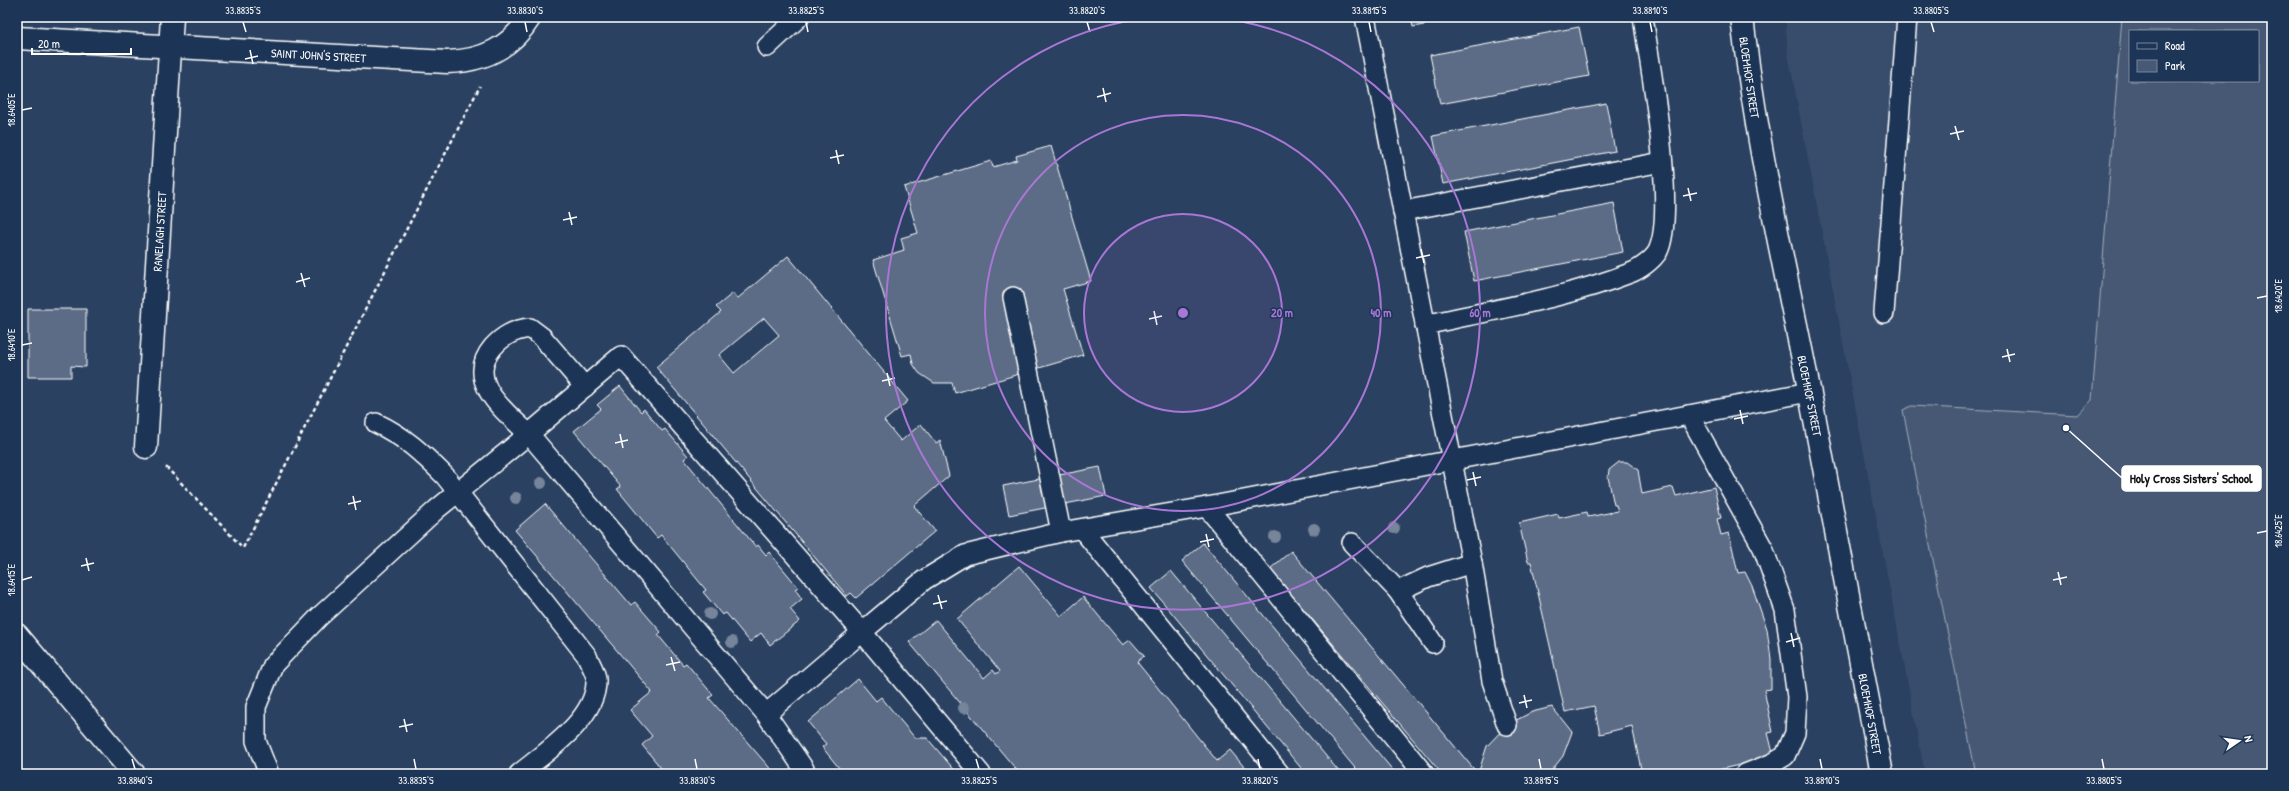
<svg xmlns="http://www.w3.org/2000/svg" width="2289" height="791" font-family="'Patrick Hand',sans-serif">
<rect width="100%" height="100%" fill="#2a4161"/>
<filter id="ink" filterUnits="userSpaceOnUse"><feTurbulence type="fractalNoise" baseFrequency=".025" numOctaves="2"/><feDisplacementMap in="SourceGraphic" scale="8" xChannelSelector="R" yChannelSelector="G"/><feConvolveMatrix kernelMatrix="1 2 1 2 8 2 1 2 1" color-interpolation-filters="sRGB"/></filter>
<g filter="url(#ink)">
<path fill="#394e6c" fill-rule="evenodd" d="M 1785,17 L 2272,17 L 2272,774 L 1925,774 L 1788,53 ZM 2130,31 L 2258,31 L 2258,81 L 2130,81 Z"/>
<path fill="#465975" stroke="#a2acba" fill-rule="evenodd" d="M 2122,17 L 2272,17 L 2272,774 L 1976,774 L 1903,410 L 1911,406 L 2078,415 L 2092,400 ZM 2130,31 L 2258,31 L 2258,81 L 2130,81 Z"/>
<g fill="#5b6c86" stroke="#fff" fill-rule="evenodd">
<path d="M 1411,17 L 1466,17 L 1413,27 Z"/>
<path d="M 1579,27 L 1589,76 L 1440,104 L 1430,55 Z"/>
<path d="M 1606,103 L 1615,151 L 1443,184 L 1433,136 Z"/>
<path d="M 1051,146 L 1091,281 L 1063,289 L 1083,355 L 955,393 L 952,383 L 934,383 L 919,373 L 913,364 L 911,354 L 902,356 L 873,260 L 904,250 L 901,238 L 918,233 L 904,187 L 991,161 L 993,167 L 1017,160 L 1016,156 Z"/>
<path d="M 1614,203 L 1623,252 L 1474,281 L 1464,232 Z"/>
<path d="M 788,256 L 908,401 L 884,421 L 901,441 L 921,424 L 936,443 L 940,440 L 949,476 L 914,506 L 935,531 L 856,598 L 851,593 L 847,596 L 656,367 L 721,312 L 716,307 L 733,293 L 737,299 ZM 764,318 L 779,335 L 734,373 L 719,355 Z"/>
<path d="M 28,309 L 86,309 L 86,367 L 71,366 L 71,377 L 28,377 Z"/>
<path d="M 620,386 L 641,412 L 644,409 L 662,431 L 665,429 L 688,456 L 684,459 L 756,547 L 758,545 L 766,555 L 769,552 L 798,587 L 795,589 L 802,599 L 790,609 L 800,621 L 770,645 L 761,633 L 750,642 L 726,613 L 722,615 L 703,592 L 706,590 L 661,535 L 657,538 L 617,489 L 621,487 L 574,431 L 601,409 L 597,405 Z"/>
<path d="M 1619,462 L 1627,462 L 1638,470 L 1642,494 L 1673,487 L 1676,496 L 1714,487 L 1721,518 L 1717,519 L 1721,535 L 1729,533 L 1738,573 L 1745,572 L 1752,586 L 1767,629 L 1771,659 L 1771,689 L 1764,690 L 1773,732 L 1768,733 L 1774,757 L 1700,774 L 1642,774 L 1632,726 L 1600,734 L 1594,706 L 1565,712 L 1531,562 L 1528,562 L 1519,523 L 1558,514 L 1559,518 L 1587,512 L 1588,517 L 1618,511 L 1616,505 L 1614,505 L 1608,477 L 1609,470 Z"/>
<path d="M 1100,467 L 1106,496 L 1009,515 L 1003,486 Z"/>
<path d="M 545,504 L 631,605 L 635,602 L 661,632 L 658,635 L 683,665 L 686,663 L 713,695 L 709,698 L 775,774 L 666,774 L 642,745 L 652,736 L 630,710 L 652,692 L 515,530 Z"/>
<path d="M 1203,543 L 1396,774 L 1360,774 L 1182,561 Z"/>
<path d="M 1291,551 L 1478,774 L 1442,774 L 1270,569 Z"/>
<path d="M 1019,566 L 1061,616 L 1083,597 L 1123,645 L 1130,640 L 1144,656 L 1137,662 L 1217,761 L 1230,750 L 1250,774 L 1020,774 L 909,642 L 936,620 L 984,678 L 993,670 L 996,674 L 1000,671 L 957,619 Z"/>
<path d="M 1171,571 L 1341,774 L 1306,774 L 1151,588 Z"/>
<path d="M 858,679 L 876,701 L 881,697 L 915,738 L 927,738 L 958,774 L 844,774 L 822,747 L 826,744 L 808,722 Z"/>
<path d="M 1552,707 L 1572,732 L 1563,756 L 1549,774 L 1481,774 L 1479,771 L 1487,746 L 1507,725 L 1532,712 Z"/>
</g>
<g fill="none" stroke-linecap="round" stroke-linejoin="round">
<defs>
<g id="lane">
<path d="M 1365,17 L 1472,563 L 1492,681 L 1507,725"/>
<path d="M 767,47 L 799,17"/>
<path d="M 1403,211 L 1662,162"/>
<path d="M 1013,297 L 1061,532"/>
<path d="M 1884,313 L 1907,17"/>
<path d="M 1425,325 C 1492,310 1566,298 1630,273 C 1639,270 1653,260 1658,251 C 1677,211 1650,66 1643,17"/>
<path d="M 1689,415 L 1763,548 L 1785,610 L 1797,697 L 1795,733 L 1785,756 L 1773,763 L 1745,774"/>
<path d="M 376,423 C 404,436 423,454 445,476 L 587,656 C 589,662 596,672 596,679 C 598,718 546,752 519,774"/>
<path d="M 1207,507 L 1424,774"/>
<path d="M 1082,529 L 1280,774"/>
<path d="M 1352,543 L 1398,591 L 1428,577 L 1472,563"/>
<path d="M 1398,591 L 1433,643"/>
<path d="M 766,714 L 862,632 L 621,356 L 529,434 L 766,714 L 804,769"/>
<path d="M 269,774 L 256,741 L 256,707 L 273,665 L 319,617 L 437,509 L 529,434 C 505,412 464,381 493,347 C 504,335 514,330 530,328 L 542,337 L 585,387"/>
<path d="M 981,774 L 862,632 L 924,580 L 965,555 L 1061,532 L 1207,507 L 1809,392"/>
</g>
<g id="street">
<path id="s1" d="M 17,38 L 447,62 C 483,61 511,48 530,17"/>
<path id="s2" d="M 146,447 L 172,17"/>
</g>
<g id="secondary">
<path id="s3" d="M 1742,17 C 1756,144 1785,268 1810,394 C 1835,520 1858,647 1882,774"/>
</g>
<path id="highway" d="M 17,635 L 134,774"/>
</defs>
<use href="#lane" stroke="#fff" stroke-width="22"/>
<use href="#street" stroke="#fff" stroke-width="25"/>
<use href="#secondary" stroke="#fff" stroke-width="25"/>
<use href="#highway" stroke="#fff" stroke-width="25"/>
<path stroke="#fff" stroke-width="2.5" stroke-dasharray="4 3" stroke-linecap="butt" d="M 166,467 L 243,548 L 480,86"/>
<use href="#lane" stroke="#1d3557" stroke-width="19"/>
<use href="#street" stroke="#1d3557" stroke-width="22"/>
<use href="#secondary" stroke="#1d3557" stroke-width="22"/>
<use href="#highway" stroke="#1d3557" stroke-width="22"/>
</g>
<g fill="#76859a">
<circle cx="541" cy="483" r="6"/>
<circle cx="516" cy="498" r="6"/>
<circle cx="1394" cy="528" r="6"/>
<circle cx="1314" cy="529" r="6"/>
<circle cx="1275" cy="537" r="6"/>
<circle cx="710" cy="614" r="6"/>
<circle cx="732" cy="642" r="6"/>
<circle cx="964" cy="708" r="6"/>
</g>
</g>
<path fill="none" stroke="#fff" stroke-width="1.5" d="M 243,22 L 246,32M 525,22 L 527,32M 806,22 L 808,32M 1087,22 L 1090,32M 1369,22 L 1371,32M 1650,22 L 1652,32M 1931,22 L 1934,32M 250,50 L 253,64M 245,59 L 258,56M 1103,88 L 1106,102M 1097,97 L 1111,93M 22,110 L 32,108M 1955,126 L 1959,140M 1950,134 L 1964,131M 836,150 L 839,164M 830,158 L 844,155M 1688,188 L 1691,201M 1683,196 L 1697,193M 569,212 L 572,225M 563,220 L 577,217M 1421,249 L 1424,263M 1416,258 L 1430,255M 301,273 L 305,287M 296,282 L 310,278M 2257,298 L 2267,296M 1154,311 L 1157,325M 1149,319 L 1162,316M 22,345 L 32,343M 2007,349 L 2010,362M 2002,357 L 2015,354M 887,373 L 890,386M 882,381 L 895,378M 1740,410 L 1743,424M 1734,419 L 1748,416M 620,434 L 623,448M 615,443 L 628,440M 1473,472 L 1476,486M 1467,480 L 1481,477M 353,496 L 356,510M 348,504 L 361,501M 2257,533 L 2267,531M 1206,534 L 1209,547M 1200,542 L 1214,539M 86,558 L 89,571M 81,566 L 94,563M 2058,572 L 2061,585M 22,580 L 32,577M 2053,580 L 2067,577M 938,595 L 942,609M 933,604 L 947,601M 1791,633 L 1794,647M 1786,642 L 1800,638M 671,657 L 675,671M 666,665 L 680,662M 1524,695 L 1527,708M 1519,703 L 1532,700M 404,719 L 407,732M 399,727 L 413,724M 132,759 L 135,769M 414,759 L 416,769M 695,759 L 697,769M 976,759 L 979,769M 1258,759 L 1260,769M 1539,759 L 1541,769M 1820,759 L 1822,769M 2102,759 L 2104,769"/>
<circle cx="1183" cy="313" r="99" fill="#a976d5" fill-opacity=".12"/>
<g fill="none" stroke="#a976d5" stroke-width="2">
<circle cx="1183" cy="313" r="99"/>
<circle cx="1183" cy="313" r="198"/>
<path d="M1209 17A297 297 0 1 1 1157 17"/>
</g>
<g text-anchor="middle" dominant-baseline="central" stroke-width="3" stroke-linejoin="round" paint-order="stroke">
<g font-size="12" fill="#fff" stroke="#1d3557">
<text stroke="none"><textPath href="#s1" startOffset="302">SAINT JOHN'S STREET</textPath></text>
<text stroke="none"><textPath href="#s3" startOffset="61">BLOEMHOF STREET</textPath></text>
<text stroke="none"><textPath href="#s2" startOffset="216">RANELAGH STREET</textPath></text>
<text stroke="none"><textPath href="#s3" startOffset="385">BLOEMHOF STREET</textPath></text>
<text stroke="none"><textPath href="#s3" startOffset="709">BLOEMHOF STREET</textPath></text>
</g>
</g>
<circle cx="1183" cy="313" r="6" fill="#a976d5" stroke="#1d3557" stroke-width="2"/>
<g font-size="12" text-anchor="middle" font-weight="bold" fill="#a976d5" stroke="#1d3557" stroke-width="3" stroke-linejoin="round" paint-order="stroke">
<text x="1282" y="317">20 m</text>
<text x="1381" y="317">40 m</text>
<text x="1480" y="317">60 m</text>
</g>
<path fill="none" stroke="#fff" stroke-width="1.5" d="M2066 428L2122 478"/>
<circle fill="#fff" stroke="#1d3557" stroke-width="1.5" cx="2066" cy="428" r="4"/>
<rect fill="#fff" stroke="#fff" stroke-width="1.5" x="2122" y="466" width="139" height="25" rx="4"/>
<g font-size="13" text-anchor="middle" font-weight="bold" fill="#111">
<text x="2191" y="483">Holy Cross Sisters' School</text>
</g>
<rect width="2289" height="791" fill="none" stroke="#1d3557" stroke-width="44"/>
<rect x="2129" y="30" width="130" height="52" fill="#1d3557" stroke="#77869a"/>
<rect x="2137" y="43" width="20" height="6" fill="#1d3557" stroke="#77869a"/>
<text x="2165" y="50" font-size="12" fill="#ffffff">Road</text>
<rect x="2137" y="60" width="20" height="12" fill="#465975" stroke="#77869a"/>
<text x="2165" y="70" font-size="12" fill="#ffffff">Park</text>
<g transform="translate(2239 741) rotate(77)" stroke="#1d3557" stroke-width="3" paint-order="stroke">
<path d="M0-3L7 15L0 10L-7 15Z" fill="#ffffff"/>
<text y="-6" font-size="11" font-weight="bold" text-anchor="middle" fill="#ffffff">N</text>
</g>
<path d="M32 48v6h99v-6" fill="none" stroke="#ffffff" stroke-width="2"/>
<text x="38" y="48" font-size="12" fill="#ffffff" stroke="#1d3557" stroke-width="3" paint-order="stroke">20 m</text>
<rect x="22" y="22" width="2245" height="747" fill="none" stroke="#fff" stroke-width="1.5"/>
<g font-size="10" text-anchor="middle" fill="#fff">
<text x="243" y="14">33.8835°S</text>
<text x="525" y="14">33.8830°S</text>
<text x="806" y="14">33.8825°S</text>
<text x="1087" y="14">33.8820°S</text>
<text x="1369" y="14">33.8815°S</text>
<text x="1650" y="14">33.8810°S</text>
<text x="1931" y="14">33.8805°S</text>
<text transform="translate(11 110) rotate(-90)" y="4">18.6405°E</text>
<text transform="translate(2278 296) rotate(-90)" y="4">18.6420°E</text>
<text transform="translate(11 345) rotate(-90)" y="4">18.6410°E</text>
<text transform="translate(2278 531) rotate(-90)" y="4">18.6425°E</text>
<text transform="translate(11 580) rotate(-90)" y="4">18.6415°E</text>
<text x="135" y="784">33.8840°S</text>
<text x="416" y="784">33.8835°S</text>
<text x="697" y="784">33.8830°S</text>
<text x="979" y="784">33.8825°S</text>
<text x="1260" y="784">33.8820°S</text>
<text x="1541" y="784">33.8815°S</text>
<text x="1822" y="784">33.8810°S</text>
<text x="2104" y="784">33.8805°S</text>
</g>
</svg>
